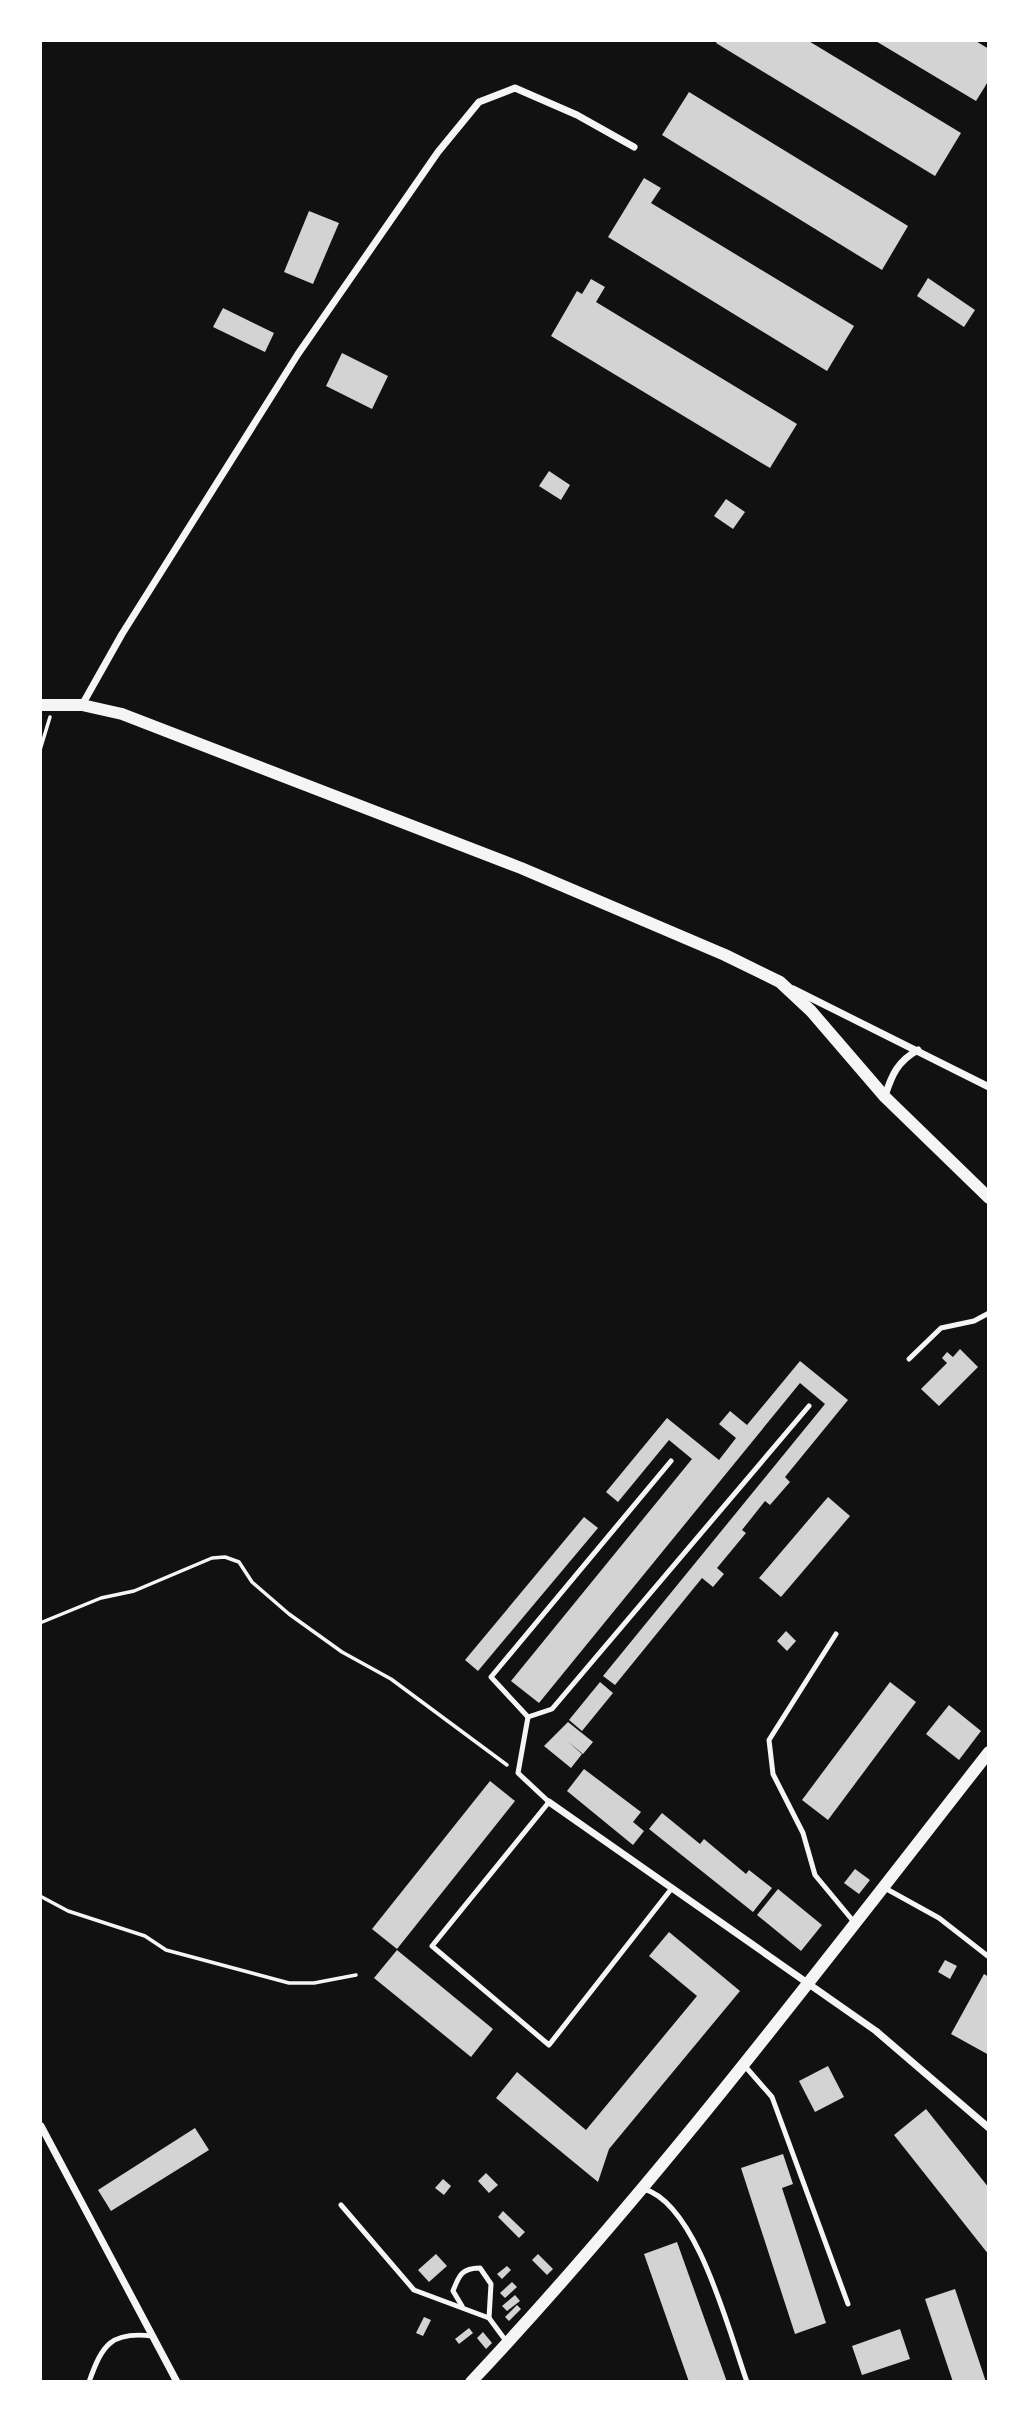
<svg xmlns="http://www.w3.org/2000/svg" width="1029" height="2422" font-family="'Noto Sans',sans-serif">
<rect width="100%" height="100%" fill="#111"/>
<g fill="#d3d3d3">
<path d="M 718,40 L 807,40 L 961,133 L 935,176 L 716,43 Z"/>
<path d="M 874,40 L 974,40 L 989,49 L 989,80 L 976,101 Z"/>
<path d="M 689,92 L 908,226 L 882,270 L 662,135 Z"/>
<path d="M 644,178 L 661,188 L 651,203 L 854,326 L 827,371 L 608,237 Z"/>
<path d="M 309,211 L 339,223 L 313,284 L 284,272 Z"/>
<path d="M 928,278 L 975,310 L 964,327 L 917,296 Z"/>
<path d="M 591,279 L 605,287 L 596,302 L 797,424 L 770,468 L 551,336 L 577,291 L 582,294 Z"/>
<path d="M 223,308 L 274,333 L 265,352 L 213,327 Z"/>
<path d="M 342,353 L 388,376 L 372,409 L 326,386 Z"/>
<path d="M 549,471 L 570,485 L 561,500 L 539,486 Z"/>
<path d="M 726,499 L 745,512 L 733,529 L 714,516 Z"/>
<path d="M 960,1349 L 978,1367 L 939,1406 L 921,1389 L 947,1363 L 942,1358 L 947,1352 L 953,1357 Z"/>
<path d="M 800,1361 L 848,1400 L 785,1477 L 790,1482 L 770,1505 L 765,1501 L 742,1530 L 746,1533 L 717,1568 L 724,1574 L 713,1587 L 702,1578 L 615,1685 L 603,1676 L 825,1404 L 800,1383 L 539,1703 L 511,1681 L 692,1459 L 669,1440 L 618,1502 L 606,1492 L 667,1418 L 719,1460 L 736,1438 L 719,1424 L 730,1411 L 747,1425 Z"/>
<path d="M 828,1497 L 850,1516 L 781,1597 L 759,1578 Z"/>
<path d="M 584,1517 L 598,1528 L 478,1671 L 465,1660 Z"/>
<path d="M 786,1631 L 796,1641 L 787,1651 L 777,1641 Z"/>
<path d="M 600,1682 L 613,1693 L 582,1731 L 569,1720 Z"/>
<path d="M 890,1682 L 916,1702 L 828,1820 L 802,1800 Z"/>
<path d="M 949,1705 L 981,1731 L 959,1760 L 926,1734 Z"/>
<path d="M 568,1722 L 593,1742 L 583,1754 L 567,1741 L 582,1754 L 571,1768 L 544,1746 Z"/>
<path d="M 584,1769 L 641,1812 L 633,1822 L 644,1831 L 633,1845 L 567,1791 Z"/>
<path d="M 490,1781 L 515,1801 L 397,1949 L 372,1929 Z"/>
<path d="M 662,1813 L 700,1844 L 704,1839 L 746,1874 L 749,1870 L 772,1888 L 753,1912 L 649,1829 Z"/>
<path d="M 855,1869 L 870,1880 L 859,1894 L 844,1883 Z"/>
<path d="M 778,1889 L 822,1925 L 801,1951 L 757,1915 Z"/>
<path d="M 669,1932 L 740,1991 L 609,2149 L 598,2182 L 496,2098 L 517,2072 L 586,2130 L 697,1996 L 649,1956 Z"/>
<path d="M 397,1950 L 493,2029 L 471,2057 L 374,1978 Z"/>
<path d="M 945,1960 L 957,1966 L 950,1979 L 938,1972 Z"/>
<path d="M 984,1974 L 989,1977 L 989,2055 L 951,2034 Z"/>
<path d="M 828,2066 L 844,2097 L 815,2112 L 799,2081 Z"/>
<path d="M 926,2109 L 989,2188 L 989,2255 L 894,2135 Z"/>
<path d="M 195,2128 L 209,2150 L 111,2211 L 98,2190 Z"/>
<path d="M 783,2154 L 793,2184 L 782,2188 L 826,2323 L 795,2334 L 741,2168 Z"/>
<path d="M 486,2173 L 498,2185 L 489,2193 L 478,2181 Z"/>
<path d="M 443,2179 L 451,2186 L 444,2195 L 435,2188 Z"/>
<path d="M 503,2211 L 525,2232 L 519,2238 L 498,2217 Z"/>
<path d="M 677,2242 L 727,2382 L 689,2382 L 644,2254 Z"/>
<path d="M 436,2254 L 447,2266 L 429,2282 L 418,2270 Z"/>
<path d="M 538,2254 L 553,2269 L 547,2275 L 532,2260 Z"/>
<path d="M 507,2266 L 511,2270 L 502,2279 L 497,2274 Z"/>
<path d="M 512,2282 L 517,2287 L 505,2298 L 500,2293 Z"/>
<path d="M 955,2289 L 986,2382 L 953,2382 L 925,2299 Z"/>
<path d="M 515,2295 L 520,2301 L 507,2311 L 502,2306 Z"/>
<path d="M 517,2305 L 521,2309 L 509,2321 L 505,2317 Z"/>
<path d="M 424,2317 L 431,2320 L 423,2336 L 416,2333 Z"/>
<path d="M 469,2328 L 473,2333 L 459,2344 L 455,2339 Z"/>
<path d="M 900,2329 L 910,2359 L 862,2375 L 852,2346 Z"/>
<path d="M 483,2332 L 492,2343 L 486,2349 L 477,2338 Z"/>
</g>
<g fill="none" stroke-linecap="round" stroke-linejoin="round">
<g stroke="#f5f5f5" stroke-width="3.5">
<path d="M 40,750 L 50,717"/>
<path d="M 40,1623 L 101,1598 L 134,1591 L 212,1558 L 225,1557 L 239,1562 L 252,1582 L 289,1614 L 342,1652 L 391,1679 L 507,1765"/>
<path d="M 40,1896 L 68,1911 L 145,1936 L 166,1950 L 289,1983 L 314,1983 L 356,1975"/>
</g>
<g stroke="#f5f5f5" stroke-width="5">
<path d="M 909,1359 L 941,1328 L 974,1321 L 989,1313"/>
<path d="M 836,1634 L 769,1740 L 773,1774 L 803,1833 L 815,1875 L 854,1922"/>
<path d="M 528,1717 L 518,1773 L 549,1802 L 432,1946 L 549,2045 L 672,1888"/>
<path d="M 528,1717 L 552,1709 L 809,1406"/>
<path d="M 528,1717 L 491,1677 L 671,1461"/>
<path d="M 883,1887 L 939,1918 L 989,1957"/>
<path d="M 744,2065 L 772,2097 L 848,2304"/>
<path d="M 644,2189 C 697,2204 729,2332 747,2382"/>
<path d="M 341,2205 L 414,2290 L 489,2318 L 506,2341"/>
<path d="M 462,2306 L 453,2291 C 459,2275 462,2268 480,2268 L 491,2284 L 489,2318"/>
<path d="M 89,2382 C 102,2345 111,2331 152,2336"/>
</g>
<g stroke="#f5f5f5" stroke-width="7">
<path d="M 82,705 L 122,634 L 298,354 L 438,152 L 479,102 L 515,88 L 577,115 L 634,147"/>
<path d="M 793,989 L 989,1087"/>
<path d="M 885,1096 C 892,1074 898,1061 918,1050"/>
<path d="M 549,1802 L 876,2031 L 989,2128"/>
<path d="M 41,2126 L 177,2382"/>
</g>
<g stroke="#f5f5f5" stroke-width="12">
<path d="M 40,705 L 82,705 L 122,714 L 521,868 L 725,955 L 780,982 L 811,1011 L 885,1097 L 989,1198"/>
<path d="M 471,2382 C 657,2184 822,1965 989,1752"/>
</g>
</g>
<rect width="1029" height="2422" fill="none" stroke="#ffffff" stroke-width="84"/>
</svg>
